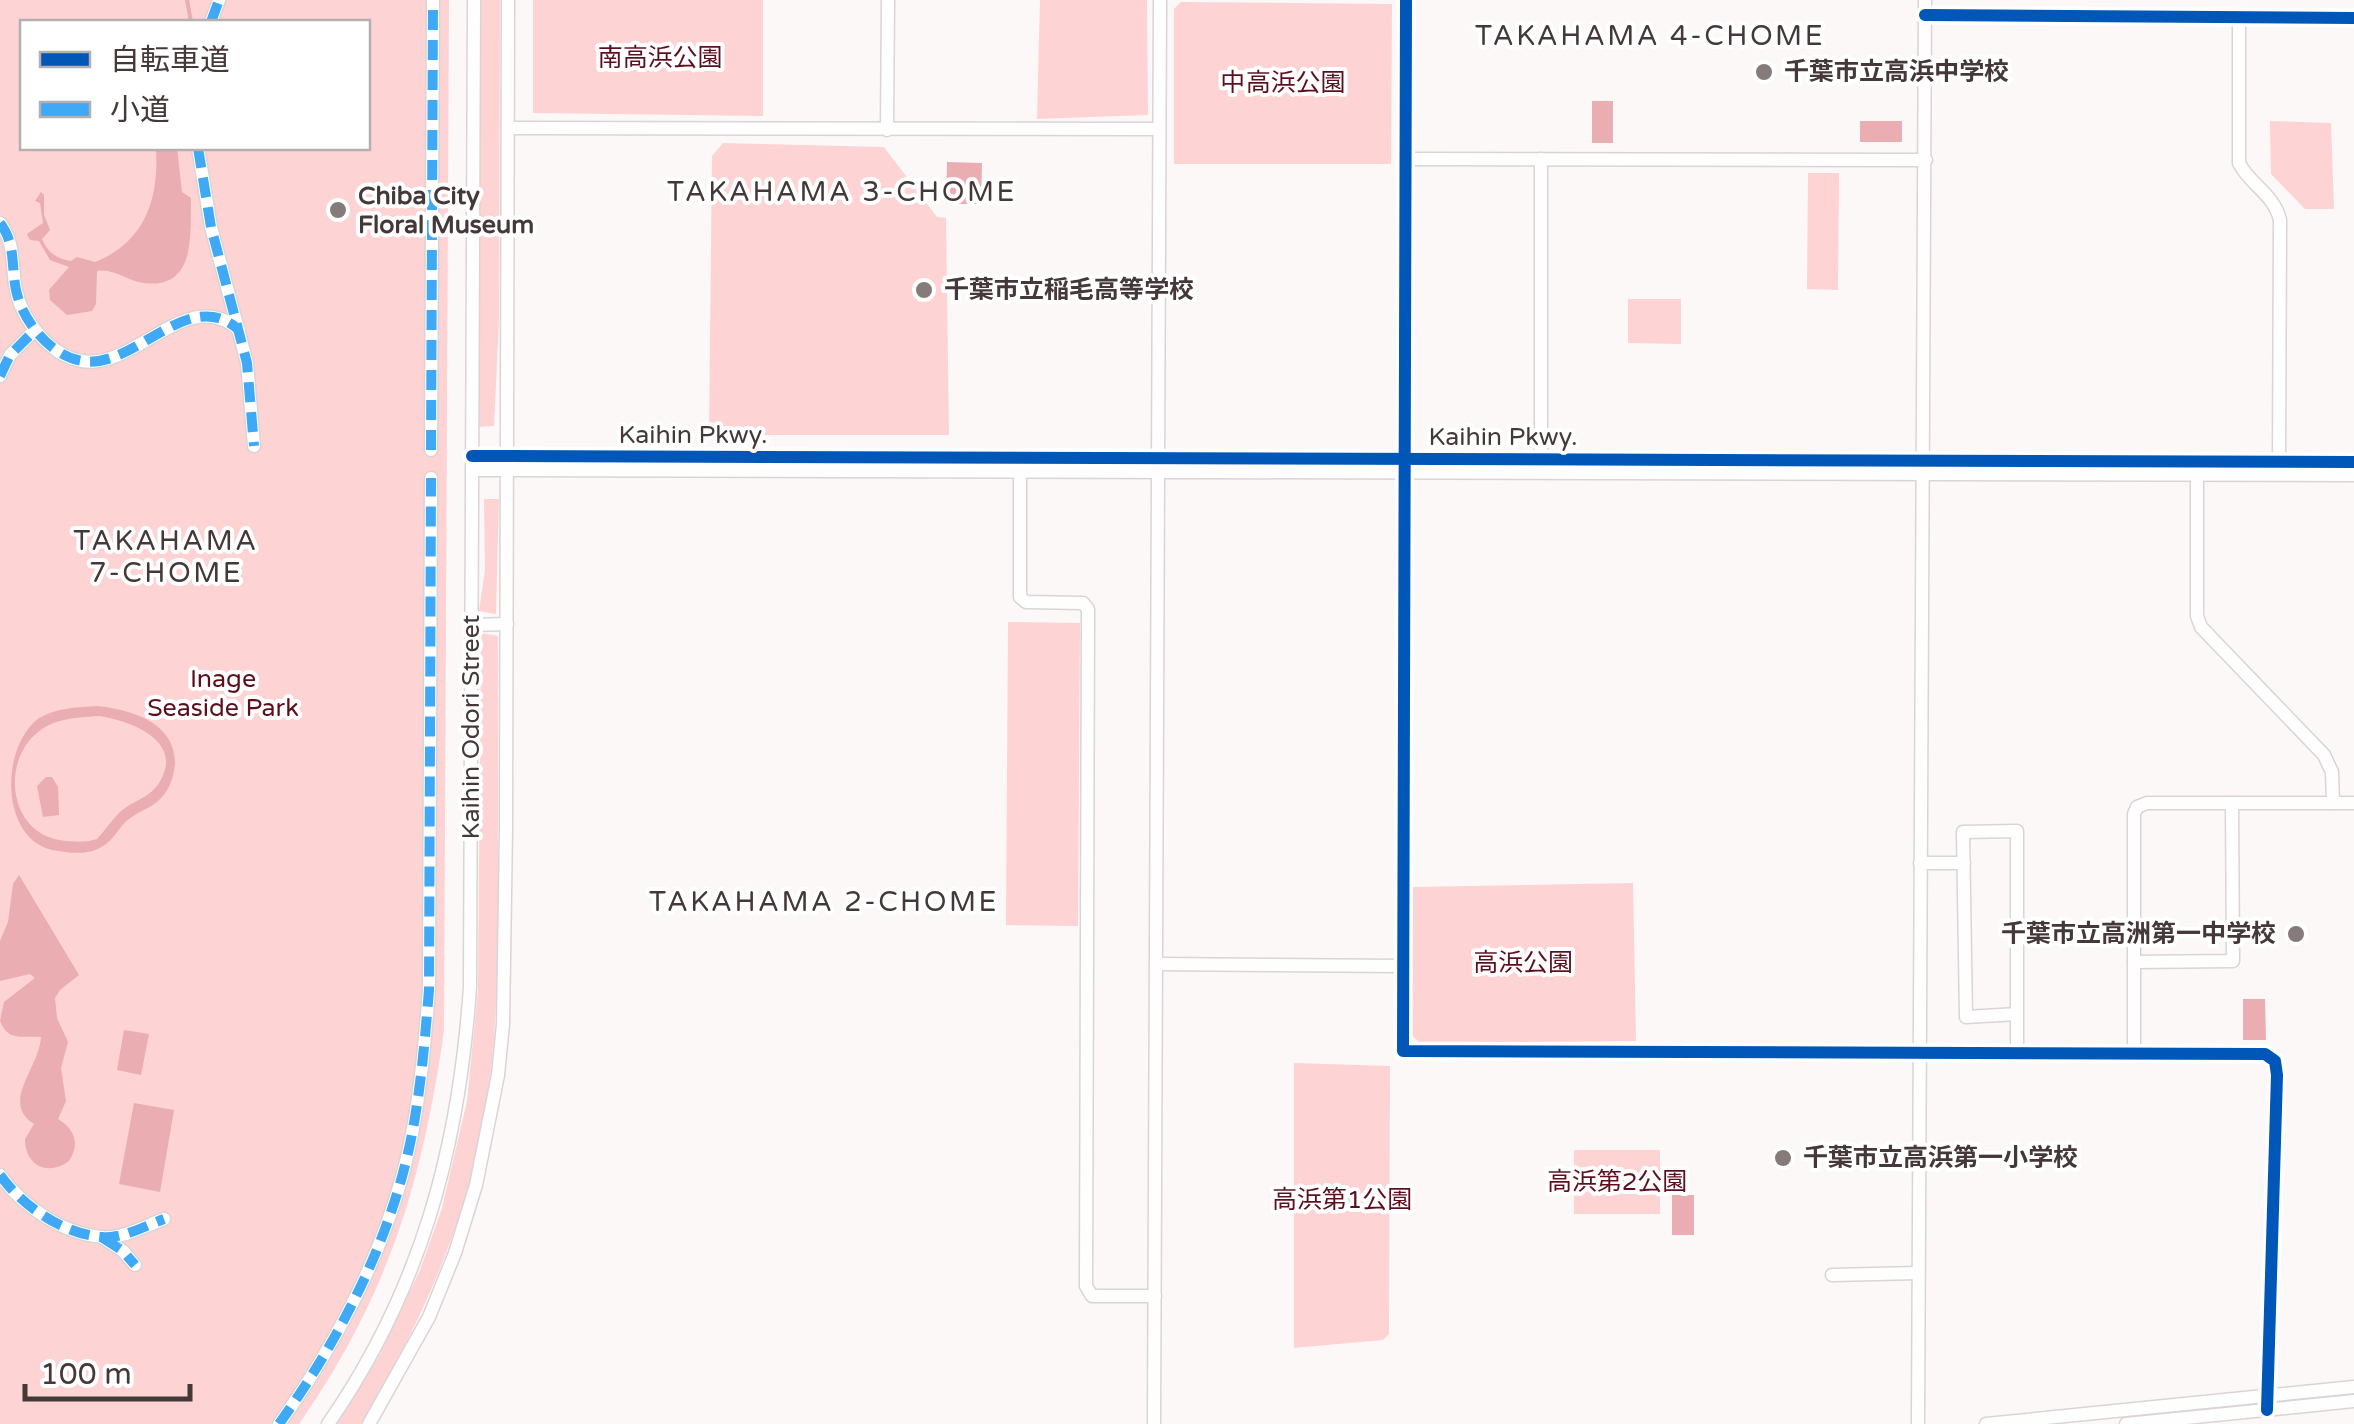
<svg xmlns="http://www.w3.org/2000/svg" width="2354" height="1424" font-family="'Varela Round','Noto Sans JP',sans-serif">
<rect width="100%" height="100%" fill="#fcf8f8"/>
<g fill="#fdd3d4" fill-rule="evenodd">
<path d="M 0,0 L 449,0 L 444,1031 C 422,1184 388,1296 299,1424 L 0,1424 ZM 22,22 L 368,22 L 368,148 L 22,148 Z"/>
<path d="M 481,0 L 500,0 L 499,321 L 494,426 L 479,427 Z"/>
<path d="M 533,0 L 763,0 L 763,116 L 533,113 Z"/>
<path d="M 1040,0 L 1147,0 L 1148,115 L 1037,119 Z"/>
<path d="M 1181,2 L 1392,4 L 1391,164 L 1174,164 L 1174,9 Z"/>
<path d="M 2270,121 L 2331,123 L 2334,209 L 2305,209 L 2271,174 Z"/>
<path d="M 723,143 L 884,147 L 937,217 L 946,218 L 949,435 L 709,435 L 712,156 Z"/>
<path d="M 1808,173 L 1839,173 L 1838,290 L 1807,289 Z"/>
<path d="M 1628,299 L 1681,299 L 1681,344 L 1628,343 Z"/>
<path d="M 484,499 L 499,499 L 496,614 L 479,611 L 485,570 Z"/>
<path d="M 1008,622 L 1080,623 L 1078,926 L 1006,925 Z"/>
<path d="M 481,633 L 498,636 C 498,717 498,799 498,880 C 498,969 498,1058 479,1145 C 456,1246 414,1336 361,1424 L 337,1424 L 380,1354 L 420,1270 L 442,1208 L 467,1101 L 478,991 Z"/>
<path d="M 1633,883 L 1636,1041 L 1420,1043 L 1410,1034 L 1412,887 Z"/>
<path d="M 1294,1063 L 1390,1066 L 1389,1334 L 1383,1340 L 1294,1348 Z"/>
<rect x="1574" y="1150" width="86" height="64"/>
</g>
<g fill="#eaadb1" fill-rule="evenodd">
<rect x="1592" y="101" width="21" height="42"/>
<rect x="1860" y="121" width="42" height="21"/>
<path d="M 156,148 L 177,148 L 182,192 L 191,198 C 190,232 197,290 144,283 C 127,281 114,268 97,271 L 96,304 L 92,311 L 67,315 L 50,300 L 49,290 L 69,267 L 50,260 L 39,241 L 30,240 L 27,234 L 43,223 L 40,203 L 35,201 L 41,192 L 44,195 L 44,215 L 50,230 L 42,239 C 48,253 57,259 71,261 L 77,257 L 95,262 C 146,242 159,198 156,148 Z"/>
<path d="M 947,162 L 982,163 L 981,204 L 946,204 Z"/>
<path d="M 98,706 C 131,710 175,722 175,763 C 174,776 170,789 161,798 C 152,808 139,811 129,819 C 123,823 119,830 114,836 C 97,857 77,854 52,850 C 0,838 0,747 39,718 C 57,708 77,707 98,706 ZM 99,716 C 132,721 188,742 157,786 C 147,799 129,802 118,814 C 110,822 105,831 97,839 C 84,843 73,842 59,840 C 0,829 0,737 60,721 C 73,717 86,717 99,716 Z"/>
<path d="M 46,777 L 52,777 L 58,787 L 59,815 L 43,817 L 37,786 Z"/>
<path d="M 19,875 L 79,975 L 60,990 L 55,998 L 57,1018 L 68,1042 L 61,1068 L 66,1101 L 58,1119 C 75,1129 80,1144 69,1161 C 47,1177 25,1165 25,1139 L 34,1124 C 0,1102 39,1069 41,1037 C 24,1035 9,1043 0,1021 L 4,1002 L 35,978 L 30,974 L 0,981 L 0,941 L 8,922 L 13,884 Z"/>
<path d="M 2243,999 L 2265,999 L 2266,1040 L 2243,1040 Z"/>
<path d="M 124,1030 L 149,1034 L 141,1075 L 117,1070 Z"/>
<path d="M 134,1103 L 174,1110 L 160,1192 L 119,1184 Z"/>
<rect x="1672" y="1195" width="22" height="40"/>
</g>
<g fill="none" stroke-linecap="round" stroke-linejoin="round">
<path stroke="#eaadb1" stroke-width="4" d="M 187,0 L 191,22"/>
<defs>
<g id="minor">
<path d="M 1406,0 L 1403,1051 L 2265,1054 L 2275,1061 L 2277,1075 L 2267,1410"/>
<path d="M 1925,15 L 2354,18"/>
<path d="M 2239,17 L 2239,163 C 2250,185 2274,194 2280,220 L 2279,470"/>
<path d="M 211,22 L 219,0"/>
<path d="M 508,128 L 1159,129"/>
<path d="M 887,130 L 888,0"/>
<path d="M 198,148 L 211,227 L 247,363 L 254,446"/>
<path d="M 1407,159 L 1926,160"/>
<path d="M 0,223 C 16,244 11,266 16,290 C 22,320 50,356 82,361 C 136,370 188,284 239,330"/>
<path d="M 0,376 L 10,355 L 35,330"/>
<path d="M 431,450 L 433,0"/>
<path d="M 472,456 L 2354,462"/>
<path d="M 1541,460 L 1541,159"/>
<path d="M 2197,468 L 2197,616 L 2201,627 L 2324,755 L 2332,772 L 2333,803"/>
<path d="M 472,470 L 2354,475"/>
<path d="M 1020,470 L 1020,597 L 1026,602 L 1083,603 L 1088,609 L 1086,1286 L 1092,1296 L 1155,1296"/>
<path d="M 472,625 L 507,624"/>
<path d="M 1920,863 L 1964,863"/>
<path d="M 2134,962 L 2233,961 L 2232,803"/>
<path d="M 1158,964 L 1403,966"/>
<path d="M 2017,1014 L 1966,1017 L 1963,832 L 2017,831 L 2017,1053"/>
<path d="M 2134,1053 L 2134,814 L 2137,807 L 2147,803 L 2354,803"/>
<path d="M 0,1175 C 22,1206 63,1234 102,1237 C 122,1239 145,1226 164,1219"/>
<path d="M 103,1238 L 123,1251 L 135,1265"/>
<path d="M 1832,1275 L 1918,1273"/>
<path d="M 279,1424 C 340,1339 392,1238 412,1134 C 421,1087 425,1039 429,990 L 431,478"/>
<path d="M 328,1424 C 421,1290 459,1148 470,987 L 474,0"/>
<path d="M 369,1424 L 429,1317 L 455,1253 L 476,1185 L 498,1075 L 503,1024 L 506,829 L 508,0"/>
<path d="M 1154,1424 L 1160,0"/>
<path d="M 1918,1424 L 1925,0"/>
<path d="M 1986,1424 L 2354,1387"/>
<path d="M 2126,1424 L 2354,1401"/>
</g>
</defs>
<use href="#minor" stroke="#dbd4d4" stroke-width="15"/>
<use href="#minor" stroke="#fffefe" stroke-width="12"/>
<g stroke="#3fa9f5" stroke-width="10" stroke-dasharray="20 10" stroke-linecap="butt">
<path d="M 211,22 L 219,0"/>
<path d="M 198,148 L 211,227 L 247,363 L 254,446"/>
<path d="M 0,223 C 16,244 11,266 16,290 C 22,320 50,356 82,361 C 136,370 188,284 239,330"/>
<path d="M 0,376 L 10,355 L 35,330"/>
<path d="M 431,450 L 433,0"/>
<path d="M 0,1175 C 22,1206 63,1234 102,1237 C 122,1239 145,1226 164,1219"/>
<path d="M 103,1238 L 123,1251 L 135,1265"/>
<path d="M 279,1424 C 340,1339 392,1238 412,1134 C 421,1087 425,1039 429,990 L 431,478"/>
</g>
<defs>
<g id="cycleway">
<path d="M 1406,0 L 1403,1051 L 2265,1054 L 2275,1061 L 2277,1075 L 2267,1410"/>
<path d="M 1925,15 L 2354,18"/>
<path d="M 472,456 L 2354,462"/>
</g>
</defs>
<use href="#cycleway" stroke="#fff" stroke-width="19"/>
<use href="#cycleway" stroke="#0057b8" stroke-width="12"/>
</g>
<g fill="#857b7b" stroke="#fff" stroke-width="4">
<circle cx="1764" cy="72" r="10"/>
<circle cx="338" cy="210" r="10"/>
<circle cx="924" cy="290" r="10"/>
<circle cx="2296" cy="934" r="10"/>
<circle cx="1783" cy="1158" r="10"/>
</g>
<g text-anchor="middle" dominant-baseline="central" stroke-width="8" stroke-linejoin="round" paint-order="stroke">
<g font-size="25" fill="#5c0f1d" stroke="#fff">
<text x="660" y="58">南高浜公園</text>
<text x="1283" y="83">中高浜公園</text>
<text x="223" y="679">Inage<tspan x="223" dy="29">Seaside Park</tspan></text>
<text x="1523" y="963">高浜公園</text>
<text x="1617" y="1182">高浜第2公園</text>
<text x="1342" y="1200">高浜第1公園</text>
</g>
<g font-size="25" font-weight="bold" fill="#453838" stroke="#fff" text-anchor="start">
<text x="1784" y="72">千葉市立高浜中学校</text>
<text x="358" y="196">Chiba City<tspan x="358" dy="29">Floral Museum</tspan></text>
<text x="944" y="290">千葉市立稲毛高等学校</text>
<text x="2276" y="934" text-anchor="end">千葉市立高洲第一中学校</text>
<text x="1803" y="1158">千葉市立高浜第一小学校</text>
</g>
<g font-size="25" fill="#453838" stroke="#fff">
<text x="693" y="435">Kaihin Pkwy.</text>
<text x="1503" y="437">Kaihin Pkwy.</text>
<text transform="translate(471 727) rotate(-90)">Kaihin Odori Street</text>
</g>
<g font-size="28" letter-spacing="2.5" fill="#453838" stroke="#fff">
<text x="1650" y="36">TAKAHAMA 4-CHOME</text>
<text x="842" y="192">TAKAHAMA 3-CHOME</text>
<text x="166" y="541">TAKAHAMA<tspan x="166" dy="32">7-CHOME</tspan></text>
<text x="824" y="902">TAKAHAMA 2-CHOME</text>
</g>
</g>
<rect x="20" y="20" width="350" height="130" fill="#ffffff" stroke="#b5afaf" stroke-width="2.5"/>
<rect x="40" y="52" width="50" height="15" fill="#0057b8" stroke="#b5afaf" stroke-width="2.5"/>
<text x="110" y="70" font-size="30" fill="#453838">自転車道</text>
<rect x="40" y="102" width="50" height="15" fill="#3fa9f5" stroke="#b5afaf" stroke-width="2.5"/>
<text x="110" y="120" font-size="30" fill="#453838">小道</text>
<path d="M25 1384v15h165v-15" fill="none" stroke="#453838" stroke-width="5"/>
<text x="40" y="1384" font-size="30" fill="#453838" stroke="#ffffff" stroke-width="8" paint-order="stroke">100 m</text>
</svg>
